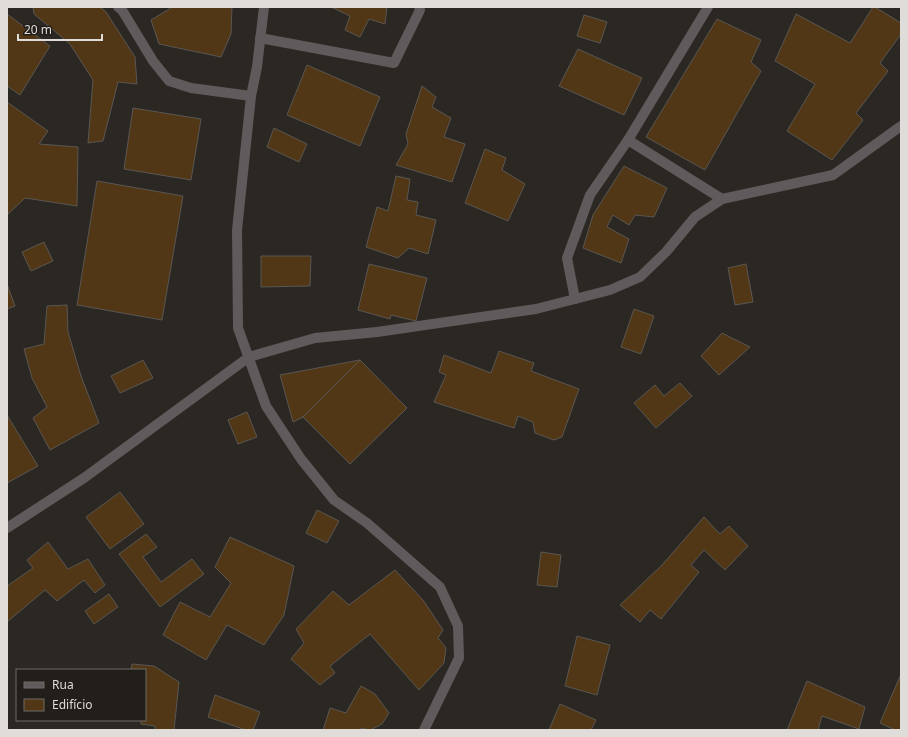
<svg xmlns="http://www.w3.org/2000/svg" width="908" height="737" font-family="'Noto Sans',sans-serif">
<rect width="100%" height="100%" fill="#2b2824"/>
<g fill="#513715" stroke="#5a5652">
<path d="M 33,7 L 100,7 L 106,12 L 135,57 L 137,84 L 118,82 L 103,141 L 88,143 L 93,80 L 70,44 L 34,14 Z"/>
<path d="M 170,7 L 232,7 L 231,34 L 221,57 L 159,44 L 151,20 L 171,8 Z"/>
<path d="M 331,7 L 387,7 L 385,24 L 369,19 L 360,37 L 345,30 L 350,16 Z"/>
<path d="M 873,7 L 875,7 L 901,23 L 901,34 L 880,63 L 888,71 L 856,113 L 863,120 L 832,160 L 787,131 L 815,84 L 775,61 L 796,14 L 850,43 Z"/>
<path d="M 7,14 L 50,46 L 20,95 L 7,86 Z"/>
<path d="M 584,15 L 607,22 L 600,43 L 577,36 Z"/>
<path d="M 717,19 L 761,40 L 751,62 L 761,71 L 705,170 L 646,137 Z"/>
<path d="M 578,49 L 642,78 L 624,115 L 559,86 Z"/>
<path d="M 307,65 L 380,97 L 360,146 L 287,115 Z"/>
<path d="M 422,86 L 436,97 L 432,107 L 451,118 L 444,137 L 465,144 L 452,182 L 396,165 L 408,144 L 406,134 Z"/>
<path d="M 7,102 L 48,131 L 39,144 L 78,147 L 77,206 L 25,198 L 7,215 Z"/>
<path d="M 133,108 L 201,119 L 191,180 L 124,169 Z"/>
<path d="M 274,128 L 307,144 L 299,162 L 267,147 Z"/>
<path d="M 485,149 L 506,158 L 502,170 L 525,184 L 508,221 L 465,203 Z"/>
<path d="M 624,166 L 667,188 L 654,217 L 635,215 L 629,225 L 613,215 L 607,227 L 629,239 L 621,263 L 583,248 L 593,215 Z"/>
<path d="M 396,176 L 410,179 L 407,200 L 418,202 L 416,215 L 436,220 L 428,254 L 409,248 L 398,258 L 366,247 L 377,207 L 388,211 Z"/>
<path d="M 97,181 L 183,196 L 162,320 L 77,305 Z"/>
<path d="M 44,242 L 53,261 L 31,271 L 22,252 Z"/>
<path d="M 261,256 L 311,256 L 310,286 L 261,287 Z"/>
<path d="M 369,264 L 427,278 L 416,321 L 391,315 L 390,319 L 358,310 Z"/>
<path d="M 746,264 L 753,302 L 735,305 L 728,268 Z"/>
<path d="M 7,284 L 15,306 L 7,309 Z"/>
<path d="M 67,305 L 68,332 L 81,376 L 99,423 L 50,450 L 33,418 L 47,407 L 32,378 L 24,349 L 44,344 L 47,306 Z"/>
<path d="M 634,309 L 654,316 L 641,354 L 621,347 Z"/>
<path d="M 722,333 L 750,347 L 719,375 L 701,356 Z"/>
<path d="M 499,351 L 534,363 L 531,371 L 579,389 L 562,437 L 554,440 L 535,433 L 533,422 L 518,416 L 514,428 L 434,402 L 446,375 L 439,372 L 444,355 L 491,373 Z"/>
<path d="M 143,360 L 153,378 L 120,393 L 111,376 Z"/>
<path d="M 360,360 L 407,408 L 350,464 L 303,417 Z"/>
<path d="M 360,360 L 303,417 L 293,422 L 280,375 Z"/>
<path d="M 680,383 L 692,396 L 656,428 L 634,403 L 655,385 L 664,396 Z"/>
<path d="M 247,412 L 257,437 L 238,444 L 228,420 Z"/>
<path d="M 7,415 L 38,466 L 7,483 Z"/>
<path d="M 120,492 L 144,524 L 110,549 L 86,517 Z"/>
<path d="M 317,510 L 339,521 L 327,543 L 306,533 Z"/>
<path d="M 704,517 L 720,534 L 729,526 L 748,546 L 725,570 L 704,550 L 691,565 L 699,572 L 661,619 L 650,610 L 640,622 L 620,605 L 662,565 Z"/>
<path d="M 146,534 L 157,547 L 143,557 L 161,582 L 192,559 L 204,574 L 160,607 L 119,554 Z"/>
<path d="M 230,537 L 294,566 L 284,615 L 264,645 L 227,625 L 206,660 L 163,635 L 180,602 L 210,617 L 231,583 L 215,567 Z"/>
<path d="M 48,542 L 68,569 L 88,559 L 105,585 L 95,593 L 84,580 L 57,601 L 45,590 L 7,622 L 7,586 L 33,568 L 27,560 Z"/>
<path d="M 541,552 L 561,555 L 557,587 L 537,585 Z"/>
<path d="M 395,570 L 423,600 L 443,630 L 438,638 L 446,648 L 444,663 L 419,690 L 370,634 L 330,666 L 335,673 L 320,685 L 291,659 L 304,643 L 296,629 L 333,591 L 349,605 Z"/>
<path d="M 109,594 L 118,607 L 94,624 L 85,611 Z"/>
<path d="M 577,636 L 610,645 L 597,695 L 565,686 Z"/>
<path d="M 132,664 L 154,666 L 179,682 L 174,730 L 155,730 L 155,726 L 141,724 L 141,720 L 145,720 L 145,670 L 131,670 Z"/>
<path d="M 901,674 L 901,730 L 895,730 L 880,723 Z"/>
<path d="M 807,681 L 865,707 L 859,729 L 822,716 L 818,730 L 787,730 Z"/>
<path d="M 361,686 L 375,694 L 389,713 L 382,724 L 370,730 L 361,728 L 359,730 L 323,730 L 330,708 L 346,713 Z"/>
<path d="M 215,695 L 260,712 L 253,730 L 246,730 L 208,717 Z"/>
<path d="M 560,704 L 596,720 L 591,730 L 549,730 Z"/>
</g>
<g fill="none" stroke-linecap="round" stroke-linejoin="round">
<g stroke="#5f5b5c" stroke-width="10">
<path d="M 708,7 L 628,140 L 722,199"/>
<path d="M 260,38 L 394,63 L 420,10 L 419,7"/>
<path d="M 575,299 L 567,258 L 590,195 L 628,140"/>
</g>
<g stroke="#5f5b5c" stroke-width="10">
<path d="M 118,7 L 122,10 L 153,61 L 169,81 L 191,88 L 251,96"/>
<path d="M 264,7 L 257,67 L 251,96 L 237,230 L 238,328 L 266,406 L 301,459 L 334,500 L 367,523 L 440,587 L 458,626 L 459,658 L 424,730"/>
<path d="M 7,528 L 84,478 L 249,357 L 315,338 L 377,332 L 536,309 L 610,290 L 640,277 L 666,252 L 695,217 L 722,199 L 833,175 L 901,126"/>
</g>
</g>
<rect width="908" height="737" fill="none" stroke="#dfdcda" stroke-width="16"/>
<rect x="16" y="669" width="130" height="52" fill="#221e1a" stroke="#6e6a67"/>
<rect x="24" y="682" width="20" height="6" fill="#5f5b5c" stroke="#6e6a67"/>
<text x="52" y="689" font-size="12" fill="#dfdcda">Rua</text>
<rect x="24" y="699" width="20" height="12" fill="#513715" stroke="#6e6a67"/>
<text x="52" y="709" font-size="12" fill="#dfdcda">Edifício</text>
<path d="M18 34v6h84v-6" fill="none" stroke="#dfdcda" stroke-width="2"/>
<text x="24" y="34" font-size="12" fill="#dfdcda" stroke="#221e1a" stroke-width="3" paint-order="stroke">20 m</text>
</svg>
